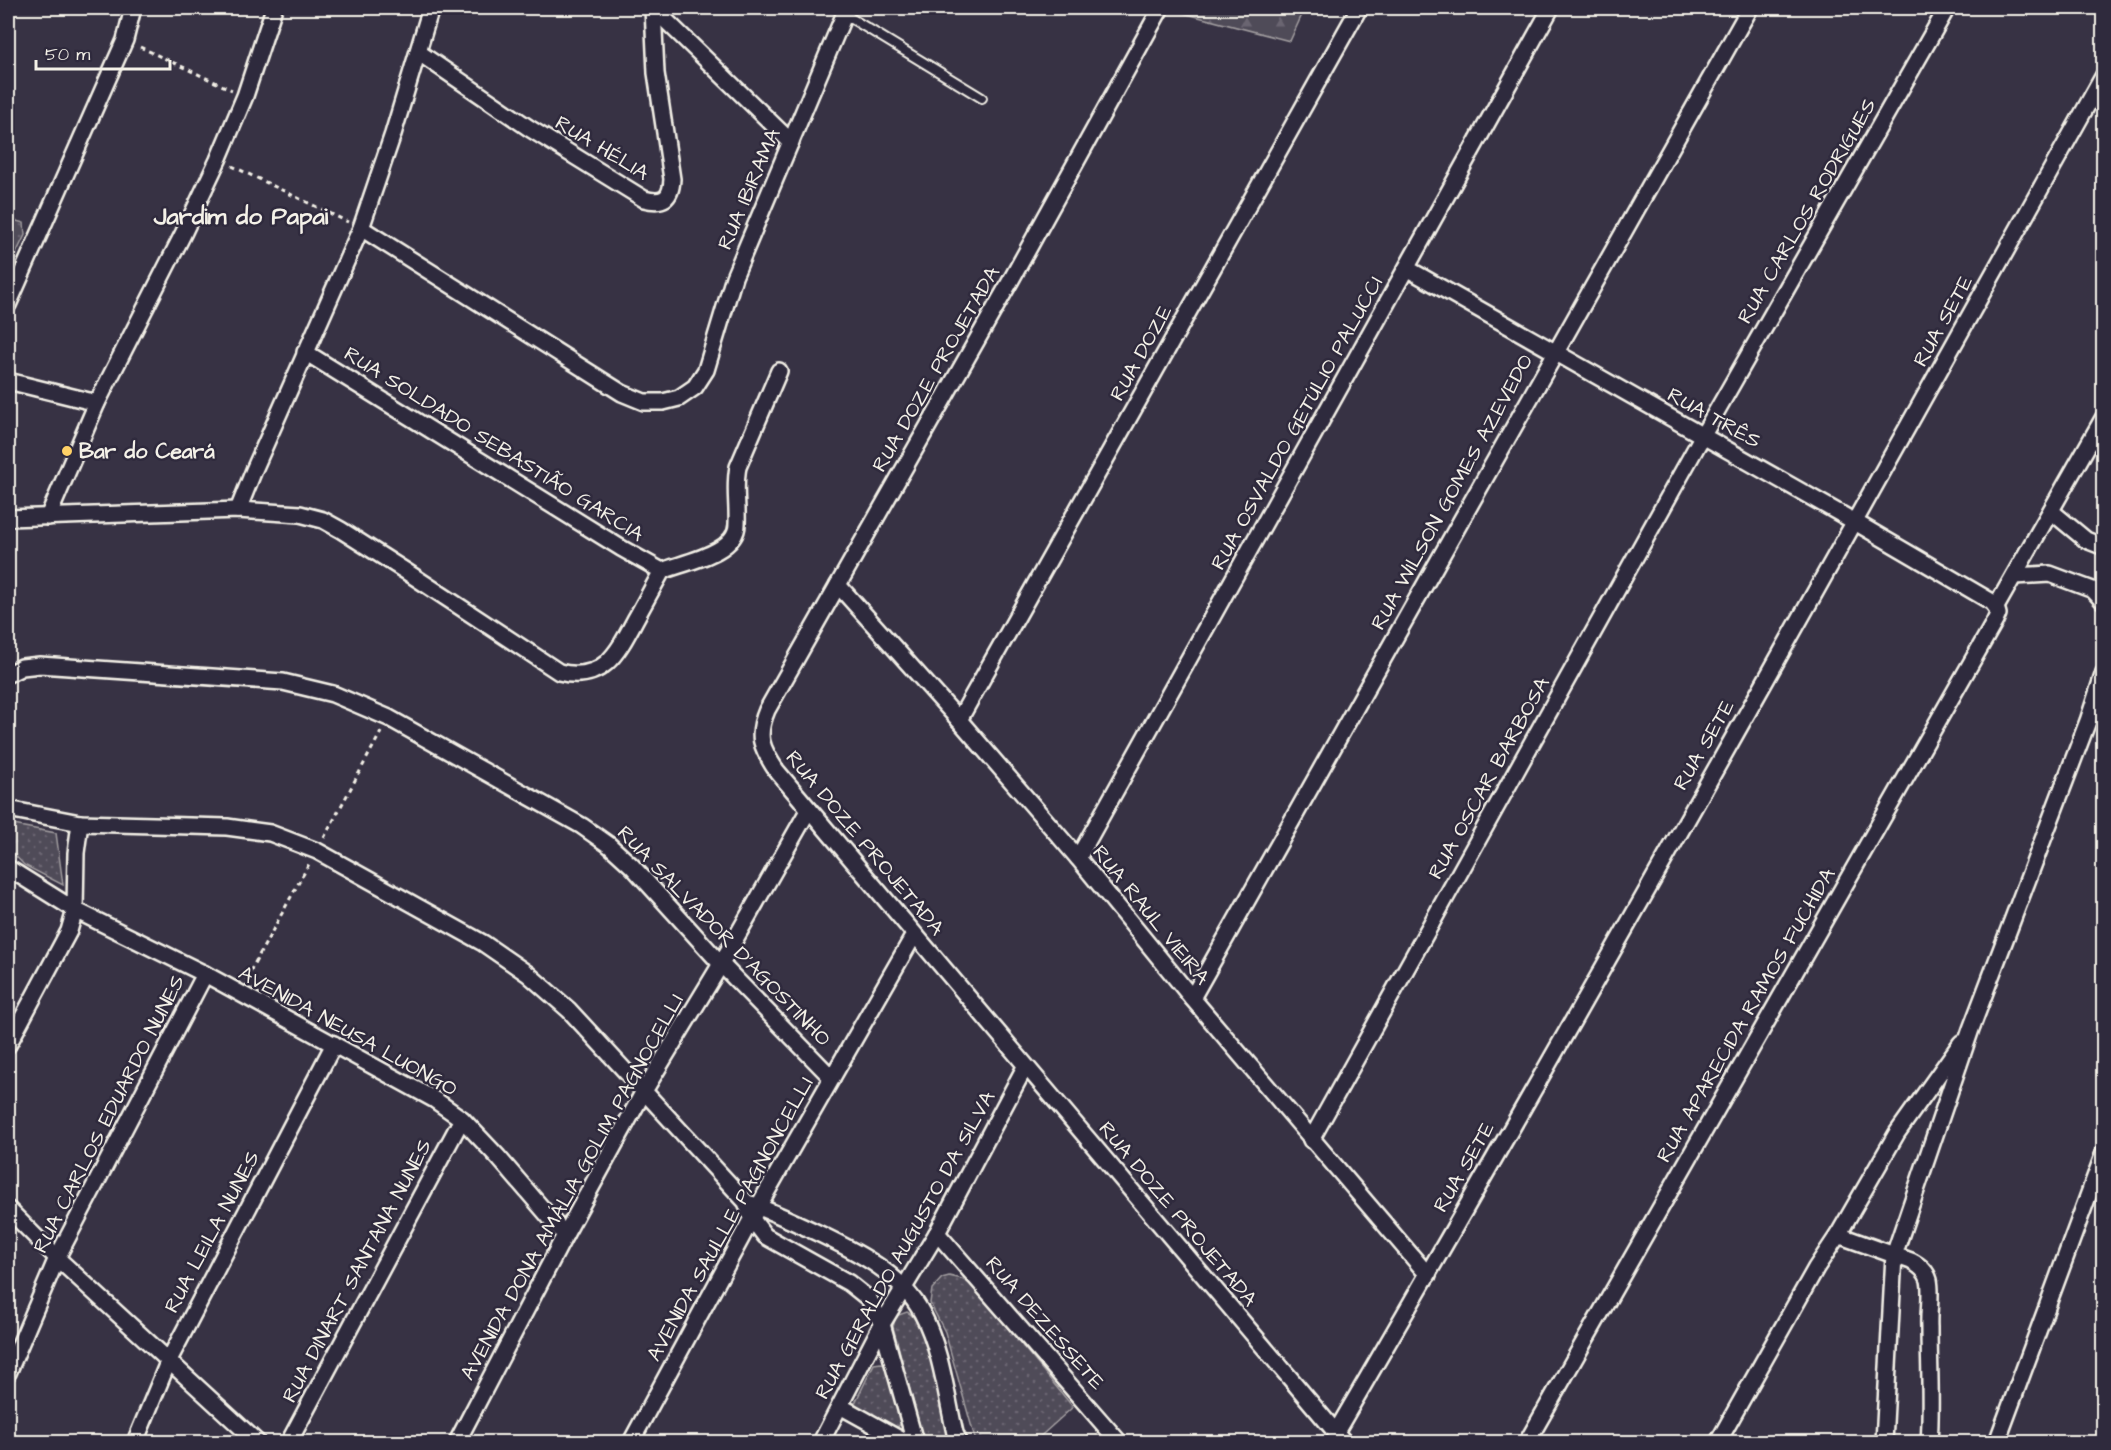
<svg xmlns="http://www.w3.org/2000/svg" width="2111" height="1450" font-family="'Architects Daughter',sans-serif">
<defs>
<pattern id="grass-dots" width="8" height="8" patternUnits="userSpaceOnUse" patternTransform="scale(1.5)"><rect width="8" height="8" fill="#504b59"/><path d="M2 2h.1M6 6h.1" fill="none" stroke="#6a6571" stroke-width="1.8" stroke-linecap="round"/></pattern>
<pattern id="forest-firs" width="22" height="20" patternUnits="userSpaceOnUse" patternTransform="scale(1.5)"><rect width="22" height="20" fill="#504b59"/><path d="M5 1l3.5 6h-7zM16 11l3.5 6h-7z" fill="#6a6571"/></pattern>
</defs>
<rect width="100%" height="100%" fill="#373244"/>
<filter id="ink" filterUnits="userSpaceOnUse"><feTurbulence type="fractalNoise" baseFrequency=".0167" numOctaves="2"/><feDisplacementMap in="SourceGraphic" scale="12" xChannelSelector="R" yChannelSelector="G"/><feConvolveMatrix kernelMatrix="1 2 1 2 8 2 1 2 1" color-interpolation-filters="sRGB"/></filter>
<g filter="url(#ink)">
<g fill="url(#grass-dots)" stroke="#a29ea0" stroke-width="1.5">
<path d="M 13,220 L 24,223 L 25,235 L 8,270 L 8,222 Z"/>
<path d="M 8,824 L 56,833 L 63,885 L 24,865 L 8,848 Z"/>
<path d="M 949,1276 L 962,1279 L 973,1286 L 1073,1407 L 1034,1442 L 976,1442 L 945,1332 L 930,1303 L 932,1289 L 942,1278 Z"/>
<path d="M 907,1312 C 928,1320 946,1418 952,1442 L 924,1442 L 893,1327 L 896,1316 Z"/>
<path d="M 881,1363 L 887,1367 L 903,1421 L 896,1429 L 859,1409 L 855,1403 L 874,1364 Z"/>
</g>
<path fill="url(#forest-firs)" stroke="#a29ea0" stroke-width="1.5" d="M 1164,8 L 1305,8 L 1290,41 Z"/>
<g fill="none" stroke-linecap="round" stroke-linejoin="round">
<defs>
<path id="lane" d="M 844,14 L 982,98"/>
<g id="street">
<path d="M 653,8 L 791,142"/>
<path d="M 1161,8 L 1011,280 L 767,710 C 756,736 761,747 776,770 L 1344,1442"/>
<path d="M 418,52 L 529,128 L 644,199 C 663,204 671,199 672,179 L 656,73 L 653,8"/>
<path d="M 361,228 L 622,393 L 644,402 L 663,402 L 679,398 L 695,387 L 706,370 L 734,277 L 847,8"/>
<path d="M 1408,269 L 1855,522 L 1992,602 L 1996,607"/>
<path d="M 8,305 L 113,67 L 125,40 L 133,8"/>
<path d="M 305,352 L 621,548 L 662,571"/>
<path d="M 8,381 L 97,403"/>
<path d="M 238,510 L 254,470 L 361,228 L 393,134 L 431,8"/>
<path d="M 2051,511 L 2086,540 L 2104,547"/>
<path d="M 48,517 L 97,403 L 183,234 L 218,160 L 245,96 L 274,8"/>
<path d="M 8,518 L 238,510 L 300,514 L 323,520 L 341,530 L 407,572 L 559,672 C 602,683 617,654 635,620 C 644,604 653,587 662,571 C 685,562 737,553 737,524 C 738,504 734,486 738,467 L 779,371"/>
<path d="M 2014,576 L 2050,574 L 2093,590 L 2104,602"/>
<path d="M 838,585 L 959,720 L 1078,858 L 1192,998 L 1428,1275"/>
<path d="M 1996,607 L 2104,417"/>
<path d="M 8,674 L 22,667 L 40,665 L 283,682 L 333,694 L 389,718 L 582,826 L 609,845 L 632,866 L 721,964 L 832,1078"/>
<path d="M 959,720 L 1359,8"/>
<path d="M 8,809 L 80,823 L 227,827 L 270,833 L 317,851 L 483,943 L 528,974 L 569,1010 L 746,1202 L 752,1219 L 765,1236 L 849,1283 L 869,1299 L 882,1324 L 915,1442"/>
<path d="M 1078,858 L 1551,8"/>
<path d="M 8,868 L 75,910 L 205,974 L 435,1100 L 462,1119 L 498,1157 L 565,1235"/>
<path d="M 1192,998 L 1750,8"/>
<path d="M 8,1045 L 69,931 L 75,910 L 76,853 L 80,823"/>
<path d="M 1311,1140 L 1703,435 L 1947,8"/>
<path d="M 751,1204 C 776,1213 799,1224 822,1235 C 861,1254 901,1274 922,1313 C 941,1349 946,1394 955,1433 L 959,1442"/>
<path d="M 8,1209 L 57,1258 L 257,1442"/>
<path d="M 937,1233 L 1119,1442"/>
<path d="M 1838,1235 L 1911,1261 C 1919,1265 1926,1270 1929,1280 C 1932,1294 1928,1312 1929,1327 C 1929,1365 1932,1404 1929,1442"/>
<path d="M 8,1373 L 57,1258 L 205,974"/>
<path d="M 840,1406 L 905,1442"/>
<path d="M 1336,1432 C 1598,983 1851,529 2104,75"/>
<path d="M 135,1442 L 169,1360 L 334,1044"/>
<path d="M 289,1442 L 462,1119"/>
<path d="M 457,1442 L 565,1235 L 644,1091 L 721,964 L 809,809"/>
<path d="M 631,1442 L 758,1207 L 914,935"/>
<path d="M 821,1442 L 882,1324 L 937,1233 L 1025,1067"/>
<path d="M 1527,1442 L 1995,621 L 1998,614 L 1996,607"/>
<path d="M 1718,1442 L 1816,1268 L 1838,1235 L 1897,1133 L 1961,1043"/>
<path d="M 1884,1442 L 1894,1255 L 1971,1029 L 2088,721 L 2104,672"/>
<path d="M 1997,1442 L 2104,1153"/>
</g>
</defs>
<use href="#lane" stroke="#f4f1e8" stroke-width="12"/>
<use href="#street" stroke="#f4f1e8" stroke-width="20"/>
<g stroke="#f4f1e8" stroke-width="3" stroke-dasharray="4.5 4.5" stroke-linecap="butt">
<path d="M 140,47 L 232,90"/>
<path d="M 232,166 L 348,222"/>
<path d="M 324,838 L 381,732"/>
<path d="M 246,979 L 309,864"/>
</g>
<use href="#lane" stroke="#2f2a3d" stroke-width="8"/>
<use href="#street" stroke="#2f2a3d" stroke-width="15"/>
</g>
</g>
<circle fill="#ffd166" stroke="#2f2a3d" stroke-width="2" cx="67" cy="451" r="6"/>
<g text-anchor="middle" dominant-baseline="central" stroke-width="5" stroke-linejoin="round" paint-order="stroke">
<g font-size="21" fill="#f4f1e8" stroke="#2f2a3d">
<text transform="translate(602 148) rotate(31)">RUA HÉLIA</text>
<text transform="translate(749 189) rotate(-67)">RUA IBIRAMA</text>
<text transform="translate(1807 211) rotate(-60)">RUA CARLOS RODRIGUES</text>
<text transform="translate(1943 321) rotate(-61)">RUA SETE</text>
<text transform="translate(1141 353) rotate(-61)">RUA DOZE</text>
<text transform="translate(936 369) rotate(-60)">RUA DOZE PROJETADA</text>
<text transform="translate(1714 418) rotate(29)">RUA TRÊS</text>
<text transform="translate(1297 423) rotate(-61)">RUA OSVALDO GETÚLIO PALUCCI</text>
<text transform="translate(494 444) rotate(32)">RUA SOLDADO SEBASTIÃO GARCIA</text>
<text transform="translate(1452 492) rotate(-61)">RUA WILSON GOMES AZEVEDO</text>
<text transform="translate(1704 745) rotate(-60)">RUA SETE</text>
<text transform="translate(1489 778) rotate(-61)">RUA OSCAR BARBOSA</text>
<text transform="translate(865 843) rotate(50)">RUA DOZE PROJETADA</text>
<text transform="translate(1151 915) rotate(51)">RUA RAUL VIEIRA</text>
<text transform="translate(724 936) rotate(46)">RUA SALVADOR D'AGOSTINHO</text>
<text transform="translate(1746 1015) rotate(-60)">RUA APARECIDA RAMOS FUCHIDA</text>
<text transform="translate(348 1031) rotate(29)">AVENIDA NEUSA LUONGO</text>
<text transform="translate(109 1114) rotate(-63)">RUA CARLOS EDUARDO NUNES</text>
<text transform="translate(1464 1167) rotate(-60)">RUA SETE</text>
<text transform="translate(572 1187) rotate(-61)">AVENIDA DONA AMÁLIA GOLIM PAGNOCELLI</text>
<text transform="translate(1178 1214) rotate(50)">RUA DOZE PROJETADA</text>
<text transform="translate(730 1219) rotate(-61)">AVENIDA SAULLE PAGNONCELLI</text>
<text transform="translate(212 1232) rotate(-62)">RUA LEILA NUNES</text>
<text transform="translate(905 1245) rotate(-61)">RUA GERALDO AUGUSTO DA SILVA</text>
<text transform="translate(357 1271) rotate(-62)">RUA DINART SANTANA NUNES</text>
<text transform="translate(1045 1323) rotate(49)">RUA DEZESSETE</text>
</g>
<g font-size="21" font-weight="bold" fill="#f4f1e8" stroke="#2f2a3d" text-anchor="start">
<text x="79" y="451">Bar do Ceará</text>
</g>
<g font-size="24" font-weight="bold" fill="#f4f1e8" stroke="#2f2a3d">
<text x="241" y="217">Jardim do Papai</text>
</g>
</g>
<rect width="2111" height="1450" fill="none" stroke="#2f2a3d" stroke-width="30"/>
<rect x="15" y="15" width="2081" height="1420" fill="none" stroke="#f4f1e8" stroke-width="2" filter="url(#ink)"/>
<path d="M36 60v9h134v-9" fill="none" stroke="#f4f1e8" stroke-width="3"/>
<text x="45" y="60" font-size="18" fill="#f4f1e8" stroke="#2f2a3d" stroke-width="4.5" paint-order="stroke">50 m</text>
</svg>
